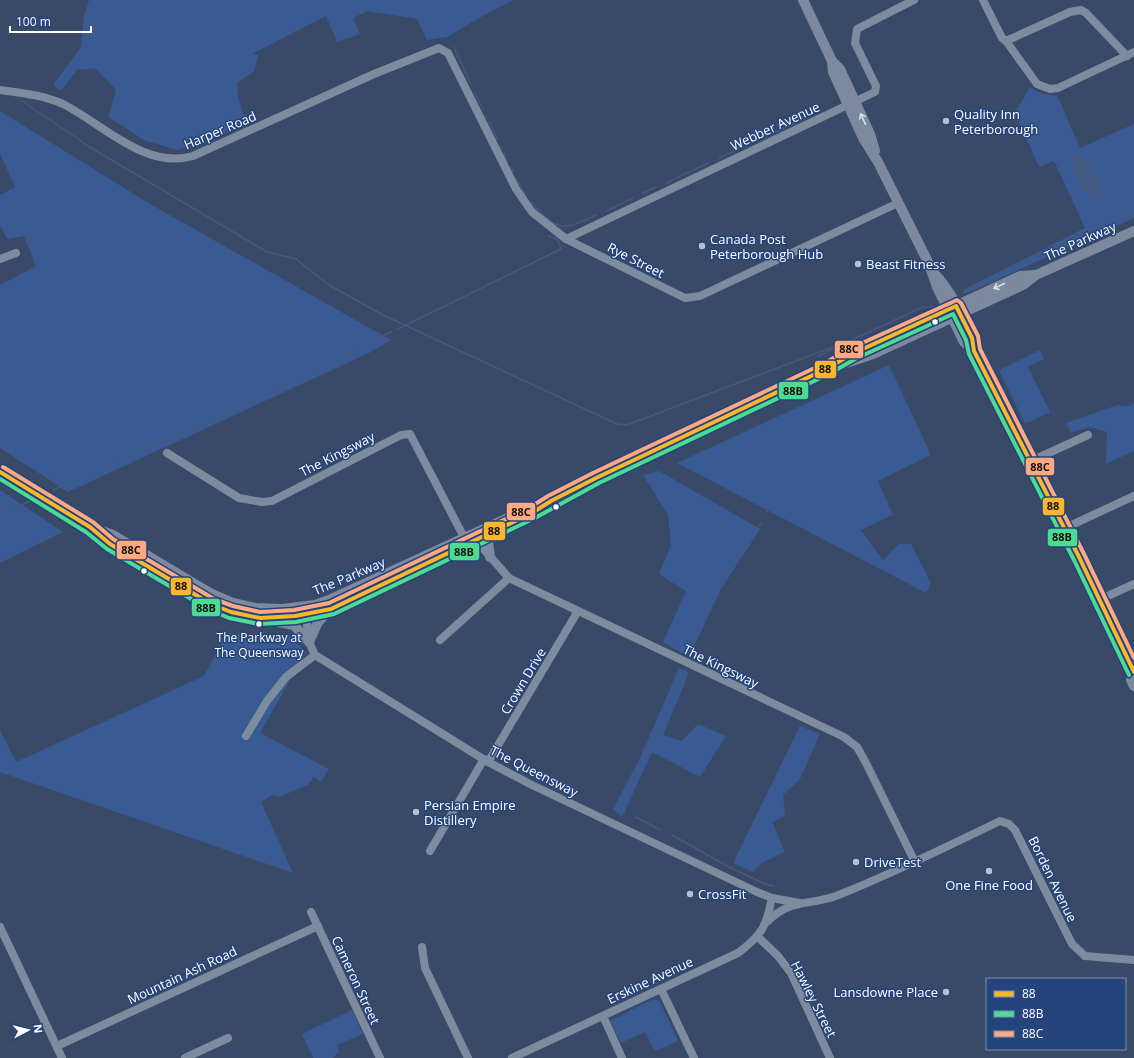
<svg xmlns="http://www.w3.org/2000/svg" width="1134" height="1058" font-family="'Open Sans',sans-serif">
<rect width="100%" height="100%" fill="#394a68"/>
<g fill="#395a93">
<path d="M 89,0 L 514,0 L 477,19 L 447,37 L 427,40 L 417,19 L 367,11 L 353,18 L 360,34 L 337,42 L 326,16 L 252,54 L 259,55 L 254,71 L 237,83 L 238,97 L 247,125 L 177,150 L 144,140 L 108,117 L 116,90 L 95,68 L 77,70 L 61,91 L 53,85 L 81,47 L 84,16 Z"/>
<path d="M 1030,87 C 1039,93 1046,96 1057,95 L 1080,148 L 1134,124 L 1134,218 L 965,294 L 963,290 L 1085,228 L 1054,161 L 1039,167 L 1015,113 Z"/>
<path d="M 0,111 L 150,204 L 391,340 L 371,352 L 68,492 L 0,448 L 0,285 L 36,266 L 24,236 L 7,239 L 0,225 L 0,195 L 15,187 L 0,154 Z"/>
<path d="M 1040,350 L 1044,359 L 1028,367 L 1050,412 L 1025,424 L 999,370 Z"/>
<path d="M 889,365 L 931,455 L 878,481 L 893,515 L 861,530 L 883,560 L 899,544 L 911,544 L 931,583 L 926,593 L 677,463 Z"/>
<path d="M 1134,403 L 1134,451 L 1106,464 L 1107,432 L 1089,427 L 1071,433 L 1066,423 L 1117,405 L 1129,406 Z"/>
<path d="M 659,471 L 760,529 L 721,589 L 689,657 L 663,642 L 686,591 L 659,574 L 671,545 L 668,515 L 643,475 Z"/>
<path d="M 0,490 L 63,532 L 0,563 Z"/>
<path d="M 227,633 L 289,636 L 306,652 L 260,733 L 329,769 L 321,782 L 314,777 L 308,785 L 279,797 L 272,795 L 261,802 L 293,873 L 0,772 L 0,730 L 16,762 L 204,676 Z"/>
<path d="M 679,668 L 689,673 L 663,735 L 682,741 L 698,724 L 726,736 L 700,777 L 652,752 L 622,817 L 613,809 L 639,760 Z"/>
<path d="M 800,726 L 820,734 L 800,779 L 783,795 L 785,816 L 772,822 L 785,852 L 761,863 L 753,872 L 733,863 Z"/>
<path d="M 653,999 L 660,1002 L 678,1041 L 655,1051 L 645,1032 L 621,1043 L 610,1021 Z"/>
<path d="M 352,1010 L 363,1034 L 337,1045 L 339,1051 L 333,1058 L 313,1058 L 302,1034 Z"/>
</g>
<path fill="#445a82" d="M 1081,154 C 1092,163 1099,179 1103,192 L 1098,198 L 1089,199 C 1083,188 1070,169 1070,158 Z"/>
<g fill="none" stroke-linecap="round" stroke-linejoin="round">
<g stroke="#445a82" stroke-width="1.5">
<path d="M 454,47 L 471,85"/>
<path d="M 474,92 L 483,109"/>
<path d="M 21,100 L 88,146 L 267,252 L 296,259 L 329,285 L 383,315 L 617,424 L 627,425 L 854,339"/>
<path d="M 485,115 L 487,118"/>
<path d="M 489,122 L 498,140"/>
<path d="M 771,134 L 807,118"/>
<path d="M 501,146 L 502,149"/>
<path d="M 504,153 L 508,162"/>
<path d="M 719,158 L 762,138"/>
<path d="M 510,166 L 513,172"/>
<path d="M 516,178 L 526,196"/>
<path d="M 666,183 L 708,163"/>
<path d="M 643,193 L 656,187"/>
<path d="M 532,203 C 558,232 563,231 596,215"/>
<path d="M 606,211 L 633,198"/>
<path d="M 963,293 L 1087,231 L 1123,218 L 1134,212"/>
<path d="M 398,329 L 561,249 L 558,240 L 548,236"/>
<path d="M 854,339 L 923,307 L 933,307"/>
<path d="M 842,345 L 818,356 L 842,345"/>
<path d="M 53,490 L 227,413 L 391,332"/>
<path d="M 767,512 L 768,496"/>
<path d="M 0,515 L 29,501"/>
<path d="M 686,653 L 710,592 L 731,565 L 750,533 L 762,523"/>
<path d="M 625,812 L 619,809 L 650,746 L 669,701 L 686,669"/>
<path d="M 636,817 L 660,830"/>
<path d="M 672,835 L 729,867 L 767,885 L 774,886"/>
</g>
<g stroke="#7d8b9f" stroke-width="8">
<path d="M 983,0 L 1002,38 L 1006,41 L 1037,84 L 1050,89 L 1058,88 L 1134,52"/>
<path d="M 1006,41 L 1070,12 L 1081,10 L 1086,13 L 1127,56"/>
<path d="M 0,90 C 22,93 43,95 63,104 C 103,124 145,170 193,156 L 374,74 L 439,48 L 448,53 L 516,189 L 532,212 L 566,239 L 685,298 L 700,296 L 898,203"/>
<path d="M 566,239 L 875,92 L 876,86 L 855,43 L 857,29 L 914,0"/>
<path d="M 0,259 L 16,253"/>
<path d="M 167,453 L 239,498 L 262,502 L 272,501 L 401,435 L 410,434 L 467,543"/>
<path d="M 1031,461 L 1088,435"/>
<path d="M 1065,528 L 1134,496"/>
<path d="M 473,537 L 509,578 L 844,737 L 857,747 L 866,763 L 915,862"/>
<path d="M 1099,600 L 1134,584"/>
<path d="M 305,608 L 309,642 L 315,655 L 488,762 L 532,785 L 757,892 L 772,898 L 800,903"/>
<path d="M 440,640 L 509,578"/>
<path d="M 246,736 L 267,701 L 286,677 L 315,655"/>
<path d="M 488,762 L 578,611"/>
<path d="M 430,851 L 484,759"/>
<path d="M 311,912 L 380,1058"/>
<path d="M 767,922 C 790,898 809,906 836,896 C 892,874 946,847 1000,821 L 1009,824 L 1015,830 L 1072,944 L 1085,956 L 1134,960"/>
<path d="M 0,927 L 62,1058"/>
<path d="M 757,936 L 778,956 L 791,973 L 830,1058"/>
<path d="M 422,947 L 425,968 L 468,1058"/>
<path d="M 661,989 L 694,1058"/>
<path d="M 603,1016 L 622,1058"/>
<path d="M 57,1046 L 318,926"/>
<path d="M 185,1058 L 228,1038"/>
<path d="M 512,1058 L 738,953 C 762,935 766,927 772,898"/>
</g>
<g stroke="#7c899e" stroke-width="10">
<path d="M 803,0 L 832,61 L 833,72 L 863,138 L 878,162 L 929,264 L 937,287 L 964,342 L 974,351"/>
<path d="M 832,61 L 840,69 L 870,134 L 875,151"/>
<path d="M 933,272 C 951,290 969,325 974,351 L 1079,557 L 1134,672"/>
<path d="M 840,365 L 873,354 L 1023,285 L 1036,275 L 1134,231"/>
<path d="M 0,472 L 90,527 L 110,544 L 211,604 L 231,612 L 260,618 L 295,616 L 331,609 L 532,513 L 551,501 L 596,478 L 826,369 L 852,354 L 1020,276 L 1036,275"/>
<path d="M 96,529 L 113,535 L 210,593 L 233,603 L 255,608 L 282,609 L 315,605 L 329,600 L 536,505"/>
<path d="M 490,557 L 488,541 L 495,531"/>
<path d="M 279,622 L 294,625 L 309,642"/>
<path d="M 309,642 L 318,622 L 329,610"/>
<path d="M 1133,672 L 1131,680 L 1134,686"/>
</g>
<defs>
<path id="bus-1" d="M 0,472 L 90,527 L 110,544 L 211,604 L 231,612 L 260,618 L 295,616 L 331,609 L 532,513 L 551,501 L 596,478 L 826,369 L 852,354 L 956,306 L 972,338 L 974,351 L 1079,557 L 1134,672"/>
<path id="bus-2" d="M 0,479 L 86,532 L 107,549 L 208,609 L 229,618 L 259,624 L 296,622 L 334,614 L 535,518 L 599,483 L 829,374 L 855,359 L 953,314 L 966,340 L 969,354 L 1074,560 L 1129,675"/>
<path id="bus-3" d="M 3,467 L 93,522 L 113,539 L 214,599 L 233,606 L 260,612 L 294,610 L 329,603 L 529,508 L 548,496 L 593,473 L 823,364 L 849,349 L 957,300 L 961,303 L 978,336 L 980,349 L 1084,554 L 1134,658"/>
</defs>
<use href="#bus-1" stroke="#25447c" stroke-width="7"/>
<use href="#bus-2" stroke="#25447c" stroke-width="7"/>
<use href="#bus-3" stroke="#25447c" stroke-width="7"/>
<use href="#bus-1" stroke="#fab62d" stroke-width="4"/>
<use href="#bus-2" stroke="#4ddb92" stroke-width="4"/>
<use href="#bus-3" stroke="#ffa980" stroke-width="4"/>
</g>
<defs><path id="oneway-shaft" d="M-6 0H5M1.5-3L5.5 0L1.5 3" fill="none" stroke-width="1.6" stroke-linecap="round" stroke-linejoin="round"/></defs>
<g stroke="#dee2e7">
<use href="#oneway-shaft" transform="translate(863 119) rotate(-115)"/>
<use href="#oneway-shaft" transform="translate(999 286) rotate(155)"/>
</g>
<g fill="#bac0ca" stroke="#25447c" stroke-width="1.5">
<circle cx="946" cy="121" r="4"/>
<circle cx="702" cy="246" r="4"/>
<circle cx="858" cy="264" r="4"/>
<circle cx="416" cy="812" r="4"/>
<circle cx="856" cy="862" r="4"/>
<circle cx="989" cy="871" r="4"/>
<circle cx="690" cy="894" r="4"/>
<circle cx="946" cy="992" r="4"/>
</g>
<g fill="#fff" stroke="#25447c" stroke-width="1.5">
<circle cx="935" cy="322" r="3.5"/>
<circle cx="556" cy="507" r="3.5"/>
<circle cx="144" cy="571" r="3.5"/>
<circle cx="259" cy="624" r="3.5"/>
</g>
<g text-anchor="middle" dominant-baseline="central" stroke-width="3" stroke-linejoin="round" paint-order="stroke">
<g font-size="12" fill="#fff" stroke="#25447c">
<text x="259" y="637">The Parkway at<tspan x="259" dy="15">The Queensway</tspan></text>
</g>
<g font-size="13" fill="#fff" stroke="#25447c" text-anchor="start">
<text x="954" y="114">Quality Inn<tspan x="954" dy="15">Peterborough</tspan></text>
<text x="710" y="239">Canada Post<tspan x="710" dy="15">Peterborough Hub</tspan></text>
<text x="866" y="264">Beast Fitness</text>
<text x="424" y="805">Persian Empire<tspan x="424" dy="15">Distillery</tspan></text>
<text x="864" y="862">DriveTest</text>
<text x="989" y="885" text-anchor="middle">One Fine Food</text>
<text x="698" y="894">CrossFit</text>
<text x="938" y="992" text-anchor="end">Lansdowne Place</text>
</g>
<g font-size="13" fill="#fff" stroke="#25447c">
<text transform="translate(775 126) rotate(-25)">Webber Avenue</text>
<text transform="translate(220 130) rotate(-23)">Harper Road</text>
<text transform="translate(1080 241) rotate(-24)">The Parkway</text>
<text transform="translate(636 260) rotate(27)">Rye Street</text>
<text transform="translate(337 454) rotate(-27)">The Kingsway</text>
<text transform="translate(349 576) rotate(-23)">The Parkway</text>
<text transform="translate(721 666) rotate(26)">The Kingsway</text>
<text transform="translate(523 681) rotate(-59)">Crown Drive</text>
<text transform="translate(534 771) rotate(27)">The Queensway</text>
<text transform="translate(1053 879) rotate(64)">Borden Avenue</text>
<text transform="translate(182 975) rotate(-25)">Mountain Ash Road</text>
<text transform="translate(356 980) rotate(65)">Cameron Street</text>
<text transform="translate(650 980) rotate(-25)">Erskine Avenue</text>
<text transform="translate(814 999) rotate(63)">Hawley Street</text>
</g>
</g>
<g stroke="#25447c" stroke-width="1.5">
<rect x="834" y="340" width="30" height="19" rx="4" fill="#ffa980"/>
<rect x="814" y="360" width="23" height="19" rx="4" fill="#fab62d"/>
<rect x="778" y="381" width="31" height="19" rx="4" fill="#4ddb92"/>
<rect x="1025" y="457" width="30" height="19" rx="4" fill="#ffa980"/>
<rect x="1042" y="497" width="23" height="19" rx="4" fill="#fab62d"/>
<rect x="506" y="502" width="30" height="19" rx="4" fill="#ffa980"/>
<rect x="483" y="521" width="23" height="20" rx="4" fill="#fab62d"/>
<rect x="1047" y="528" width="31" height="19" rx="4" fill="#4ddb92"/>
<rect x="116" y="540" width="31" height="20" rx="4" fill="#ffa980"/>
<rect x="449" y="542" width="31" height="19" rx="4" fill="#4ddb92"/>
<rect x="170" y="577" width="22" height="19" rx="4" fill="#fab62d"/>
<rect x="191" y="598" width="30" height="19" rx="4" fill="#4ddb92"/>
</g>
<g font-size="11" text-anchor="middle" font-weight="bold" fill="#111">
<text x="849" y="353">88C</text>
<text x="825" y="373">88</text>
<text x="793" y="395">88B</text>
<text x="1040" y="471">88C</text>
<text x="1053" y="510">88</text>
<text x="521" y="516">88C</text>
<text x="494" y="535">88</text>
<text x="1062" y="541">88B</text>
<text x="131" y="554">88C</text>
<text x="464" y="556">88B</text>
<text x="181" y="590">88</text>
<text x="206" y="612">88B</text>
</g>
<rect x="986" y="978" width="140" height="72" fill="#25447c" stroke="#7c8fb0"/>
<rect x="994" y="991" width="20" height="6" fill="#fab62d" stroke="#7c8fb0"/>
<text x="1022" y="998" font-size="12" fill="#ffffff">88</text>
<rect x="994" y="1011" width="20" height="6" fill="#4ddb92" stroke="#7c8fb0"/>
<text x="1022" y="1018" font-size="12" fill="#ffffff">88B</text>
<rect x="994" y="1031" width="20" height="6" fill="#ffa980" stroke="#7c8fb0"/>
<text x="1022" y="1038" font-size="12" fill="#ffffff">88C</text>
<g transform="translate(28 1030) rotate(83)" stroke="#25447c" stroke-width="3" paint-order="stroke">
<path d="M0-3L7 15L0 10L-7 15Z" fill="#ffffff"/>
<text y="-6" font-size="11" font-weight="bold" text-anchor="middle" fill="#ffffff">N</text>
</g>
<path d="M10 26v6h81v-6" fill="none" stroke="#ffffff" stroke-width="2"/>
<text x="16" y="26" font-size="12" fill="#ffffff" stroke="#25447c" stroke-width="3" paint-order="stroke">100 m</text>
</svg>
